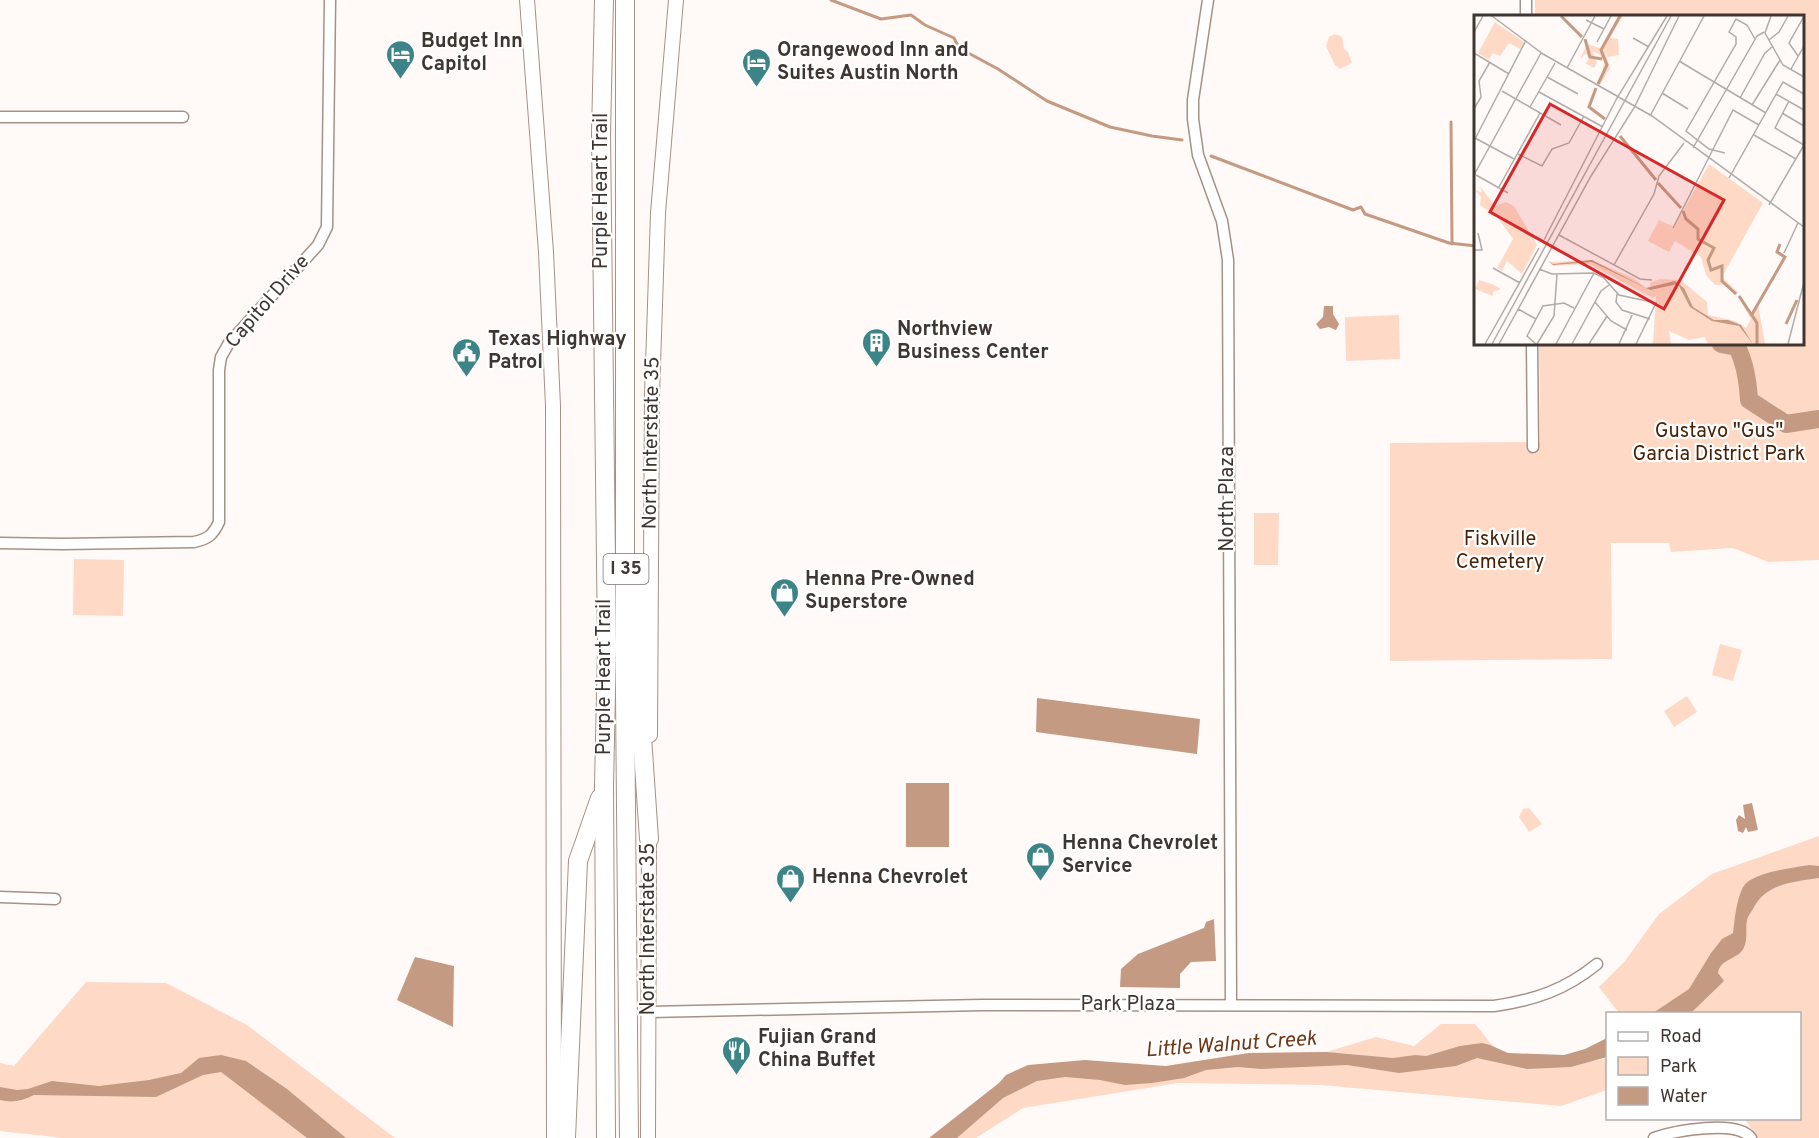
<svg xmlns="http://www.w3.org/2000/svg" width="1819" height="1138" font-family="Overpass,sans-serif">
<rect width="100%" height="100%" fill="#fffaf8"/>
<g fill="#fed9c6">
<path d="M 1535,0 L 1819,0 L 1819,560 L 1768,562 L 1733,548 L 1671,552 L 1669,543 L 1611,543 L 1612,659 L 1390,661 L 1390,443 L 1540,442 L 1539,344 L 1802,344 L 1802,16 L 1535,16 Z"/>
<path d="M 1335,34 L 1342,37 L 1344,49 L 1348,52 L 1352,63 L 1340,69 L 1335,65 L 1326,46 L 1329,37 Z"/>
<path d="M 1399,315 L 1400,359 L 1346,361 L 1345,317 Z"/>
<path d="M 1254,513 L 1279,513 L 1278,565 L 1254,565 Z"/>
<path d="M 74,559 L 124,560 L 123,616 L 73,615 Z"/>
<path d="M 1720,644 L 1742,650 L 1733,681 L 1712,675 Z"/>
<path d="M 1687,696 L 1697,712 L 1674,727 L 1664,711 Z"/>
<path d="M 1529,808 L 1542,824 L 1529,832 L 1519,817 L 1523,809 Z"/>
<path d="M 1819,836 L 1819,1138 L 1757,1138 L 1745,1119 L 1800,1118 L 1800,1014 L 1619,1013 L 1599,987 L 1625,961 L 1659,914 L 1712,874 Z"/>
<path d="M 86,982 L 166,983 L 247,1025 L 395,1138 L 63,1138 L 0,1131 L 0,1063 L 14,1066 Z"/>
<path d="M 1441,1024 L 1475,1024 C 1483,1033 1491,1046 1501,1052 C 1532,1071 1573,1066 1607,1058 L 1607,1090 L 1561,1106 L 1320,1085 L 1178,1083 L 1023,1108 L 976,1138 L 937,1138 L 1022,1068 L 1166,1066 L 1249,1053 L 1326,1052 L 1376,1037 L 1414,1046 Z"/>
</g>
<g fill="#c59a83">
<path d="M 1324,306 L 1333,306 L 1333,314 L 1339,324 L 1336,330 L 1329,327 L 1320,329 L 1316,324 L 1323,317 Z"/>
<path d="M 1037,698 L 1200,719 L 1197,754 L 1036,732 Z"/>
<rect x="906" y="783" width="43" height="64"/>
<path d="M 1752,803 L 1758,830 L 1748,832 L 1746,827 L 1743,833 L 1738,831 L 1736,820 L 1739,815 L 1745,819 L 1743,805 Z"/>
<path d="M 1809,865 L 1819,866 L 1819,878 C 1794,882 1767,883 1754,907 C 1752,911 1748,916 1747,920 C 1745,930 1749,943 1741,952 C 1733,960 1720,960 1718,973 L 1724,981 L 1694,1010 L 1690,1013 L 1653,1013 L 1689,989 L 1711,953 L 1722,939 L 1733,933 C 1735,918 1736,901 1743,887 C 1752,872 1793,868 1809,865 Z"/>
<path d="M 1214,919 L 1216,961 L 1191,962 L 1180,974 L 1180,988 L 1120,987 L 1121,969 L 1138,954 L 1204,928 L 1206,922 Z"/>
<path d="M 415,957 L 454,966 L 453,1027 L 397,1000 Z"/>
<path d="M 1607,1038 L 1607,1057 L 1571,1067 L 1527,1069 L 1477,1058 L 1456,1066 L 1399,1073 L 1347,1065 L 1262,1069 L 1238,1067 L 1206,1070 L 1184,1078 L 1152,1083 L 1125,1085 L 1100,1080 L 1065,1077 L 1037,1081 L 1003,1098 L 957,1138 L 929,1138 L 999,1083 L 1006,1075 L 1028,1065 L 1085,1060 L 1166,1066 L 1249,1053 L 1326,1052 L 1393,1058 L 1415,1055 L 1426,1056 L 1460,1046 L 1482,1043 L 1490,1045 L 1508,1053 L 1564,1055 L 1585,1049 Z"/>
<path d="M 221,1055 L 246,1061 L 287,1089 L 346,1138 L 307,1138 L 221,1072 L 203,1075 L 156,1097 L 34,1095 C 22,1101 13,1103 0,1100 L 0,1087 L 17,1090 L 28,1089 L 52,1081 L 99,1086 L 149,1080 L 181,1073 L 199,1058 Z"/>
</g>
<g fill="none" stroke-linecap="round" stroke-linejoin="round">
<g stroke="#c59a83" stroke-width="3">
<path d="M 831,0 L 881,19 L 911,15 L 925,25 L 954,38 L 959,48 L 998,69 L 1047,101 L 1110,127 L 1152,136 L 1182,140"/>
<path d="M 1451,122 L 1452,244"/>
<path d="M 1211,156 L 1353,210 L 1361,207 L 1365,214 L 1449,243 L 1476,246"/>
</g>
<path stroke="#c59a83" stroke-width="18" d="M 1721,344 L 1737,347 C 1745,363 1748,382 1749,400 L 1786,424 L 1819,419"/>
<defs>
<g id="minor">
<path d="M 1208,0 L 1193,100 L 1193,119 L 1198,155 L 1222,221 L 1228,260 L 1231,1005"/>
<path d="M 1526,0 L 1526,16"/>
<path d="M 0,117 L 183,117"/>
<path d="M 1532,344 L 1533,447"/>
<path d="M 0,543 L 62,544 L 194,542 C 208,539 213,535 219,522 L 219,370 L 221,357 L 229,343 L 318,245 L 327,227 L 330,0"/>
<path d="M 0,897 L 55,899"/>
<path d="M 649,1012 L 982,1005 L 1494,1006 C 1535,1000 1565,990 1597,964"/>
<path d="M 1654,1138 C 1674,1131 1737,1119 1751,1138"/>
</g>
<g id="secondary">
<path d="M 527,0 L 546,252 L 553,406 L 554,1138"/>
<path d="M 650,735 L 652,396 L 658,213 L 676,0"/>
<path d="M 648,1138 L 649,829"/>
</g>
<g id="motorway">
<path d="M 604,0 L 601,134 L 607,648 L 604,785 L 606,1138"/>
<path d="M 625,0 L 625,696 L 629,1138"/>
<path d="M 638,574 L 641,722 L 649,839"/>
<path d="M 566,1138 L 578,861 L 600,798"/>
</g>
</defs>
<use href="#minor" stroke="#a69186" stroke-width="13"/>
<use href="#secondary" stroke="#a69186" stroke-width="16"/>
<use href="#motorway" stroke="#a69186" stroke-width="20"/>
<use href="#minor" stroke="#fff" stroke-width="10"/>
<use href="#secondary" stroke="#fff" stroke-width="14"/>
<use href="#motorway" stroke="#fff" stroke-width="18"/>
</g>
<defs>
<symbol id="hotel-pin" viewBox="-11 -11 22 30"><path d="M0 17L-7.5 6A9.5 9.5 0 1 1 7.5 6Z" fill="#3c8487" stroke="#fff"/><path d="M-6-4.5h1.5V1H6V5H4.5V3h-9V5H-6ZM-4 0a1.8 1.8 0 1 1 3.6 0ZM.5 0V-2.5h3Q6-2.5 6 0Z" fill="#fff"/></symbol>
<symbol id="building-pin" viewBox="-11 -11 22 30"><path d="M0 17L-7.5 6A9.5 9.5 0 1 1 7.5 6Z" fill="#3c8487" stroke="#fff"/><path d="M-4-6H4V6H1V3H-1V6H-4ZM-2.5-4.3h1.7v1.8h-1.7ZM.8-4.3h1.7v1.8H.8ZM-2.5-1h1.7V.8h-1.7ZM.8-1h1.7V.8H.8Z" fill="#fff"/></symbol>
<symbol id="civic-pin" viewBox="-11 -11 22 30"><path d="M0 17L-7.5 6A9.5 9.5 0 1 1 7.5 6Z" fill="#3c8487" stroke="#fff"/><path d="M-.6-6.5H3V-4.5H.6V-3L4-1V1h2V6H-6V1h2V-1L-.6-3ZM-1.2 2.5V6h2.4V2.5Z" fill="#fff"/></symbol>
<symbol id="shop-pin" viewBox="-11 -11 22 30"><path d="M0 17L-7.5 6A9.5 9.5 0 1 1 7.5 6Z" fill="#3c8487" stroke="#fff"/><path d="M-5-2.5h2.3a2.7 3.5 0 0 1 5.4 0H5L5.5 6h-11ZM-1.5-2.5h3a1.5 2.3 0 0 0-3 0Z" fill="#fff"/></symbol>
<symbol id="restaurant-pin" viewBox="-11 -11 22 30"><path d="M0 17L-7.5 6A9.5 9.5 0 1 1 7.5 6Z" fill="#3c8487" stroke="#fff"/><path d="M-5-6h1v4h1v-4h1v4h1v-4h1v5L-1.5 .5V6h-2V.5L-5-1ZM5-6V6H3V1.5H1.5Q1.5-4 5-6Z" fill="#fff"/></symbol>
</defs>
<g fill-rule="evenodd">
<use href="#hotel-pin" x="384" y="38" width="33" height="45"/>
<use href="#hotel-pin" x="740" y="46" width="33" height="45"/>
<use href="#building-pin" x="860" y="326" width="33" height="45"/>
<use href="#civic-pin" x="450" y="336" width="33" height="45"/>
<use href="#shop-pin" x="768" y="576" width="33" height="45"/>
<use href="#shop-pin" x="1024" y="840" width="33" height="45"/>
<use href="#shop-pin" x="774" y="862" width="33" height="45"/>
<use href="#restaurant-pin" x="720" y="1034" width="33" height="45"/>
</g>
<g text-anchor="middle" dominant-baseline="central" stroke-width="4.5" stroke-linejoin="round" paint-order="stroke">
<rect fill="#fff" stroke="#79726f" stroke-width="1.5" x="603.5" y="554" width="45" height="30" rx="4.5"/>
<g font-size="18" font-weight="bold" fill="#3f3631">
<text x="626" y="569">I 35</text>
</g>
<g font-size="20" font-weight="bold" fill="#3f3631" stroke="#fff" text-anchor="start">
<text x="421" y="42">Budget Inn<tspan x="421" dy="23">Capitol</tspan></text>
<text x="777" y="51">Orangewood Inn and<tspan x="777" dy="23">Suites Austin North</tspan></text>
<text x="897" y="330">Northview<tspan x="897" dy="23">Business Center</tspan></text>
<text x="488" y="340">Texas Highway<tspan x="488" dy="23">Patrol</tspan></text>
<text x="805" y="580">Henna Pre-Owned<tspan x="805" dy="23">Superstore</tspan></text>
<text x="1062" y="844">Henna Chevrolet<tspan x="1062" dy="23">Service</tspan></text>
<text x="812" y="878">Henna Chevrolet</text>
<text x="758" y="1038">Fujian Grand<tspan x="758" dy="23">China Buffet</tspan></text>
</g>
<g font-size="20" fill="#3f3631" stroke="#fff">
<text transform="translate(602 191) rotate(-90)">Purple Heart Trail</text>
<text transform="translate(268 302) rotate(-49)">Capitol Drive</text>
<text transform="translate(652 443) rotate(-89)">North Interstate 35</text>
<text transform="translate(1228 499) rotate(-90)">North Plaza</text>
<text transform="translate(605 677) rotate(-90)">Purple Heart Trail</text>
<text transform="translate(649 929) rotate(-90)">North Interstate 35</text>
<text x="1128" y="1005">Park Plaza</text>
</g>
<g font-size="20" fill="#4b2106" stroke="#fff">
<text x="1719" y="432">Gustavo "Gus"<tspan x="1719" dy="23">Garcia District Park</tspan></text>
<text x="1500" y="540">Fiskville<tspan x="1500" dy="23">Cemetery</tspan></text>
</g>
<g font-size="21" font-style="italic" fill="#6f3714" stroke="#fff">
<text transform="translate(1231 1045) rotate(-4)">Little Walnut Creek</text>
</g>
</g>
<g transform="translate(1474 15)">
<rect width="330" height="330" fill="#fffaf8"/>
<path d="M 146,1 L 149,1 L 136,23 L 144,24 L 145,40 L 134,42 L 131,37 L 136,53 L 126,70 L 130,47 L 125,39 L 118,36 L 123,48 L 120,53 L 111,48 L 115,44 L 112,38 L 106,44 L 113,29 L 128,34 ZM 21,7 L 50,27 L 46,34 L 35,28 L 26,41 L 19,38 L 15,45 L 4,38 ZM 235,149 L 289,188 L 248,262 L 264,277 L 262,280 L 250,270 L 241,270 L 232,260 L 227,242 L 206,229 L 201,226 L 195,237 L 174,226 L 185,205 L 200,212 ZM 6,171 L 21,191 L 32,187 L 40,191 L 63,230 L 48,259 L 33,246 L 28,256 L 23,253 L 39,224 L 24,203 L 6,190 L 7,182 L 0,174 L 8,178 ZM 117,245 L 159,263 L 176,276 L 176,268 L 186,264 L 207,265 L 233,287 L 234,300 L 261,306 L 272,313 L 277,304 L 264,282 L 266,280 L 278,300 L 284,290 L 291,329 L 234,329 L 231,322 L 215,325 L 195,316 L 197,329 L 179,329 L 182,281 L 179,283 L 115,249 L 79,251 L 76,247 ZM 5,265 L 18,269 L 27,274 L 19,277 L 19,281 L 1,274 Z" fill="#fed9c6"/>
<path d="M 73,245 L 79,249 L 118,245 L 172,273 L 201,266 L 210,273 L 219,292 L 240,305 L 254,305 L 267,310 L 279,329 L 265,311 L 238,306 L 216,292 L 204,269 L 176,275 L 118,247 L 79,250 Z" fill="#c59a83"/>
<path fill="none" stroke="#c59a83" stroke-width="3" d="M 87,1 L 108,22M 111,24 L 116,42 L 128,44M 124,69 L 133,50 L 127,35 L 146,1M 122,73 L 115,92 L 131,104M 146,121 L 182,165M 184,168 L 207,193M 209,196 L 212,204 L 224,214 L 224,224 L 240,233 L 234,245 L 237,255 L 248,251 L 248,266 L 262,279M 265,281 L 283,308 L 283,329M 277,301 L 311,242 L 303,237 L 306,229M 312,309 L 323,285"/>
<path fill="none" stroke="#b2aca8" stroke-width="1.5" d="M 18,1 L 69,39 L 178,101 L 330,212M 297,1 L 291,18 L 309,50 L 330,62M 112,5 L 130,14M 0,17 L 9,1M 159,23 L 175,32M 295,25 L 305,17 L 314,1M 123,27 L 137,1M 0,38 L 35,59M 324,41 L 315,28 L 329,3M 205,46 L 292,98M 93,53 L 121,1M 317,54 L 330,31M 73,62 L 104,79M 28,76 L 87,110M 65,77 L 129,112M 188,78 L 214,94M 302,79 L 330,95M 266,83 L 291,38 L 298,32M 315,86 L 301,113 L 330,130M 278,90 L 306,45M 56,92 L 81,48M 0,94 L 7,82 L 5,66 L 16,47M 308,98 L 330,111M 176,101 L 230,1M 280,120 L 322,144M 1,123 L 40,144M 0,126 L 52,25M 219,133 L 283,21 L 290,17M 251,138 L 235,134 L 212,116 L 262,29 L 262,22 L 255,17 L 262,4 L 273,10 L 281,24M 44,139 L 68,151 L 78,134 L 95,128 L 110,101M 0,160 L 67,38M 2,160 L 34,178M 255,163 L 309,67 L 330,79M 25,172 L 66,98M 295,190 L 330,130M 199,213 L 259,95 L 285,110M 85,220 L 166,264 L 178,265M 70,225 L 143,83 L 193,1M 0,235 L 8,235 L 4,218M 310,238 L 324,208M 140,250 L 180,179 L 185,161 L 210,128M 19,253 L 46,268M 65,254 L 78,259 L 120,258 L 130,263 L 145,280 L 182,288 L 162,329M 143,279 L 142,287 L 148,295 L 176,304M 121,287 L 137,306 L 153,315M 44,294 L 62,304M 11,329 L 65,233M 18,329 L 197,1M 25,329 L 117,161 L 160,93 L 205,1M 62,329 L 53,321 L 69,291 L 90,288 L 100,293M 63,329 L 80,301 L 83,259M 82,329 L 120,258M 98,329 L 127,276 L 135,270M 115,329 L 133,301M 145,329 L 159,298M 314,329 L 330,267"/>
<path fill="#d62828" fill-opacity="0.15" stroke="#d62828" stroke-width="3" d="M 76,89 L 250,185 L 190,294 L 16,197 Z"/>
<rect width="330" height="330" fill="none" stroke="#3f3631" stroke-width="3"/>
</g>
<rect x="1606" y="1012" width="195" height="108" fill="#ffffff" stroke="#b2afad" stroke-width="1.5"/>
<rect x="1618" y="1032" width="30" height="9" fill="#ffffff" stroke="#b2afad" stroke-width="1.5"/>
<text x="1660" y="1042" font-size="18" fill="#3f3631">Road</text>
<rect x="1618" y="1057" width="30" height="18" fill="#fed9c6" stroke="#b2afad" stroke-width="1.5"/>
<text x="1660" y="1072" font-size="18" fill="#3f3631">Park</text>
<rect x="1618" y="1087" width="30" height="18" fill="#c59a83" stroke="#b2afad" stroke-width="1.5"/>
<text x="1660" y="1102" font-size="18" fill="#3f3631">Water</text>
</svg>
